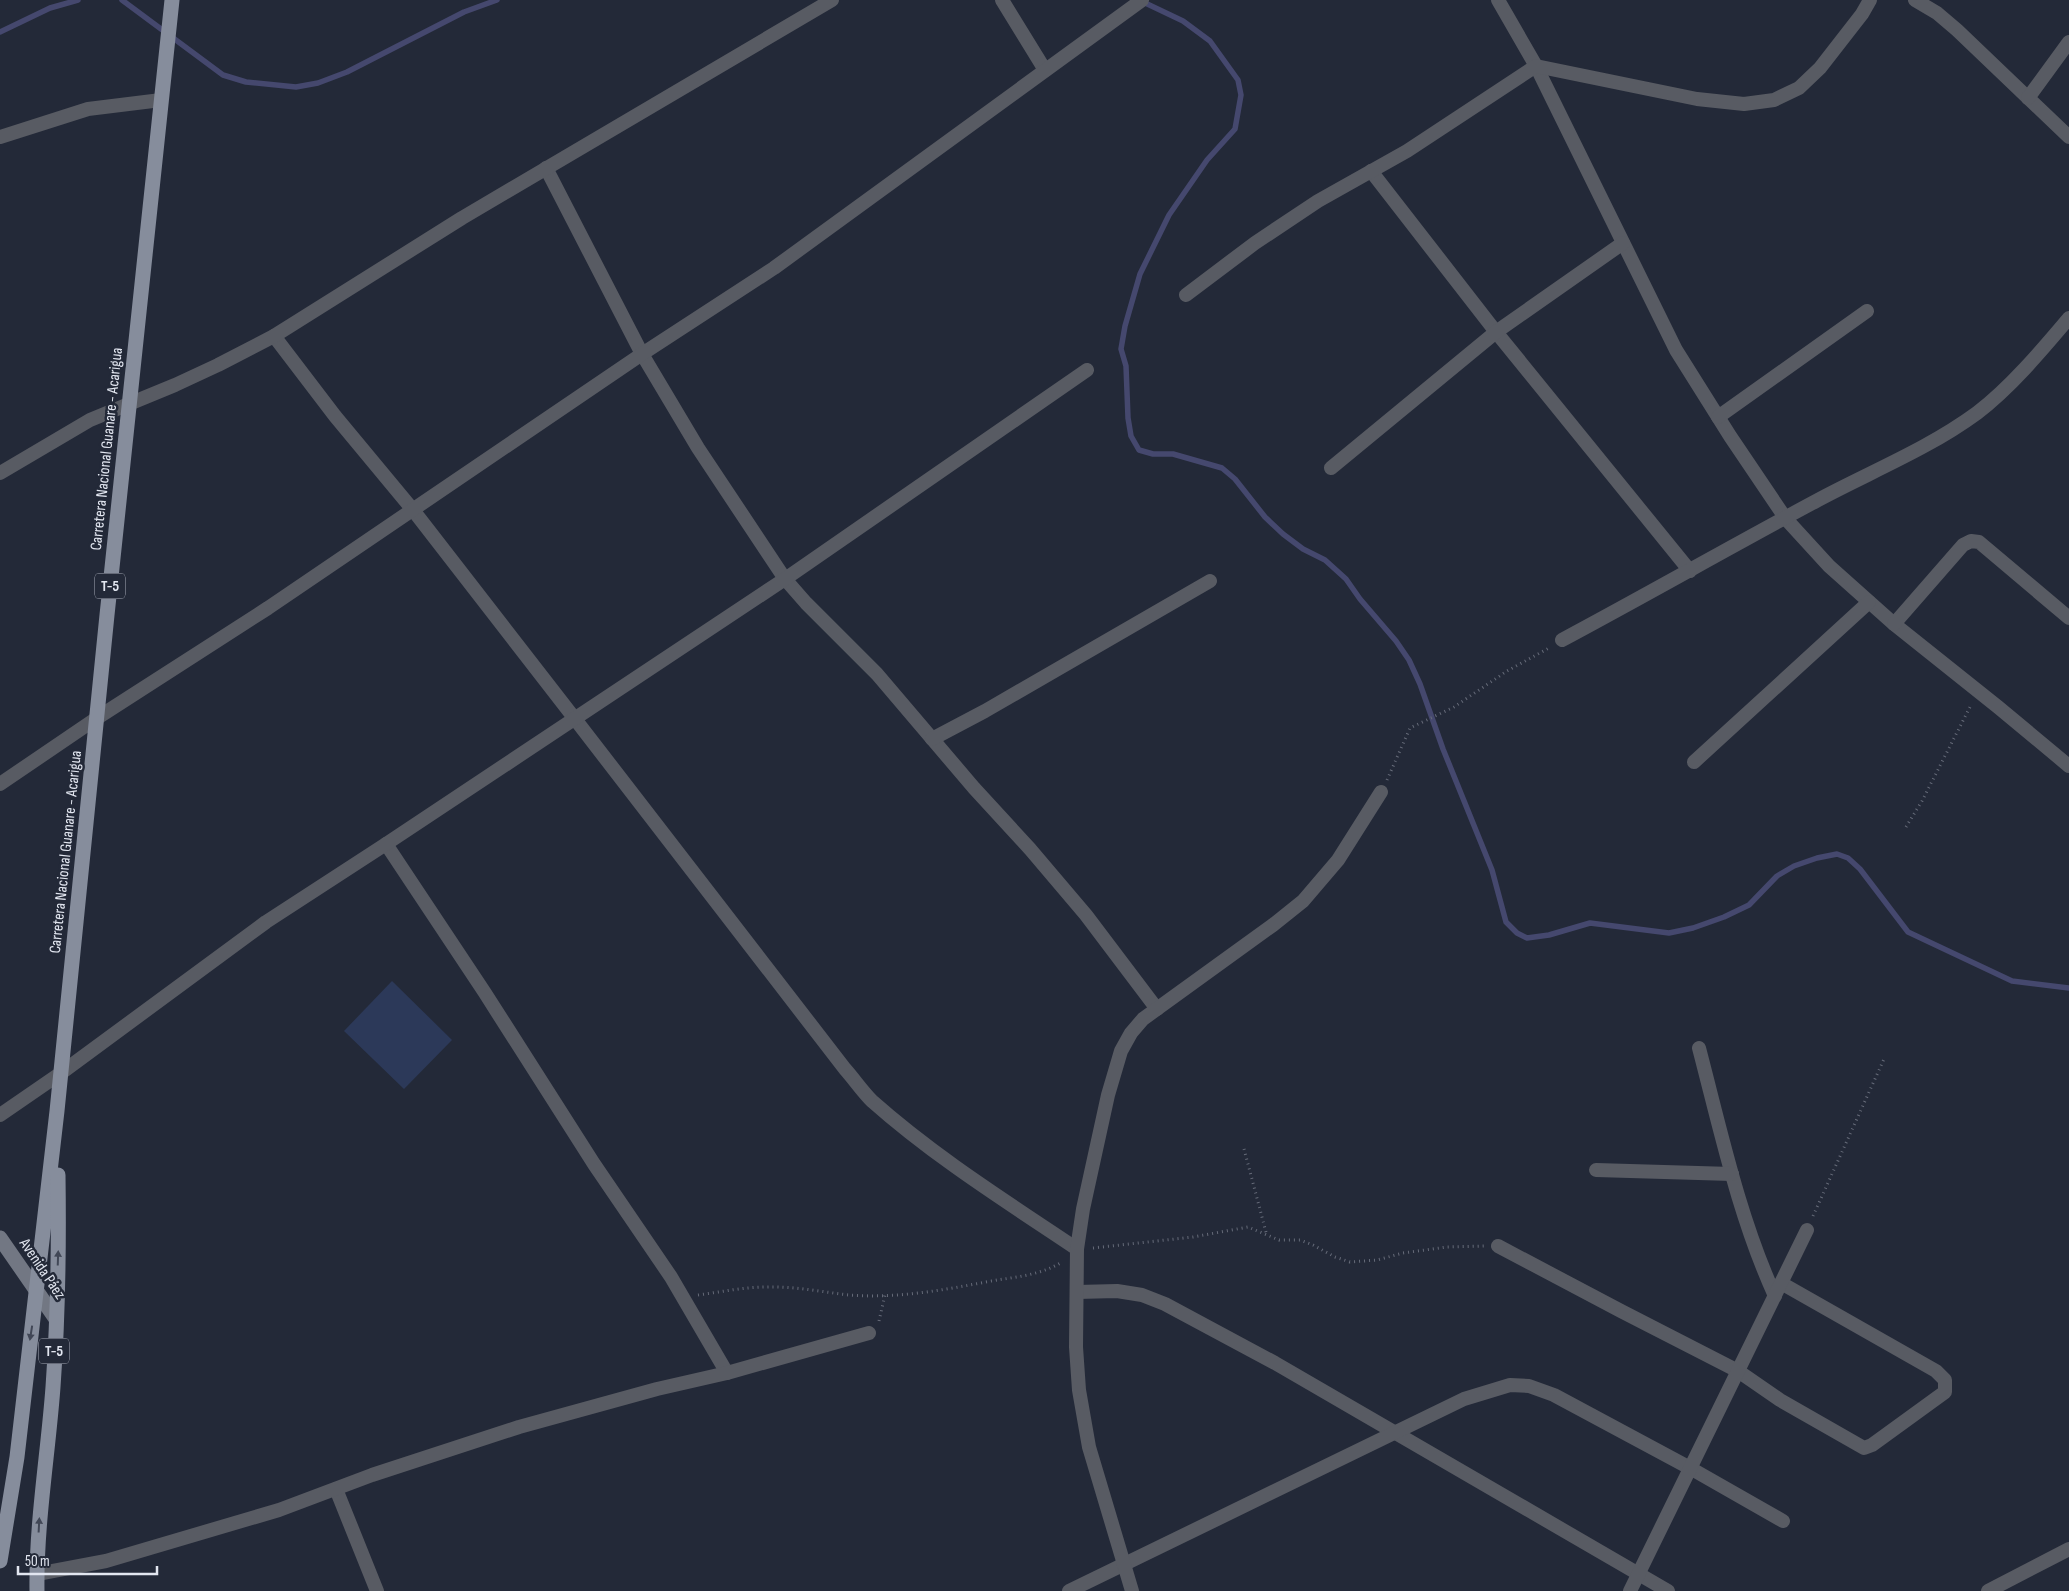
<svg xmlns="http://www.w3.org/2000/svg" width="2069" height="1591" font-family="'Sofia Sans Condensed',sans-serif">
<rect width="100%" height="100%" fill="#232938"/>
<path fill="#2c3959" d="M 392,981 L 452,1040 L 404,1089 L 344,1031 Z"/>
<g fill="none" stroke-linecap="round" stroke-linejoin="round">
<g stroke="#45486e" stroke-width="5.5">
<path d="M 122,0 L 223,75 L 246,82 L 296,87 L 318,83 L 347,72 L 464,12 L 497,0"/>
<path d="M 1141,1 L 1183,21 L 1210,41 L 1238,80 L 1241,95 L 1235,129 L 1207,160 L 1169,215 L 1140,274 L 1125,326 L 1121,349 L 1126,366 L 1128,418 L 1131,436 L 1139,450 L 1153,454 L 1173,454 L 1222,468 L 1235,479 L 1265,517 L 1283,534 L 1303,549 L 1325,560 L 1346,579 L 1360,599 L 1396,641 L 1409,660 L 1420,684 L 1443,749 L 1492,870 L 1506,922 L 1517,933 L 1527,938 L 1549,935 L 1590,923 L 1669,933 L 1693,928 L 1724,917 L 1749,905 L 1777,876 L 1794,866 L 1817,858 L 1837,854 L 1848,858 L 1860,869 L 1908,932 L 2012,981 L 2069,988"/>
<path d="M 0,32 L 50,8 L 78,0"/>
</g>
<g stroke="#666b79" stroke-width="3" stroke-dasharray="1 4" stroke-linecap="butt">
<path d="M 1387,780 L 1410,728 L 1454,707 L 1507,671 L 1549,648"/>
<path d="M 1906,827 L 1922,801 L 1971,705"/>
<path d="M 1244,1149 L 1267,1236"/>
<path d="M 1813,1216 L 1884,1059"/>
<path d="M 1093,1248 L 1193,1237 L 1248,1227 L 1279,1240 L 1300,1240 L 1313,1245 L 1335,1257 L 1350,1262 L 1377,1260 L 1403,1253 L 1447,1247 L 1484,1246"/>
<path d="M 698,1295 C 721,1292 744,1287 766,1287 C 794,1286 822,1292 849,1295 C 899,1299 948,1289 997,1280 C 1018,1277 1043,1274 1062,1262"/>
<path d="M 879,1321 L 885,1295"/>
</g>
<g stroke="#585b63" stroke-width="14">
<path d="M 1002,0 L 1045,70"/>
<path d="M 1498,0 L 1536,66 L 1676,350 L 1730,436 L 1786,519 L 1829,566 L 1894,624 L 1998,707 L 2069,766"/>
<path d="M 1915,0 L 1937,13 L 1957,30 L 2069,137"/>
<path d="M 2028,98 L 2069,42"/>
<path d="M 0,137 L 88,109 L 161,100"/>
<path d="M 546,168 L 642,354 L 698,448 L 785,579 L 806,603 L 877,674 L 974,788 L 1030,849 L 1086,915 L 1157,1009"/>
<path d="M 1371,171 L 1496,332 L 1690,571"/>
<path d="M 1186,295 L 1255,243 L 1318,201 L 1407,151 L 1536,66 L 1697,99 L 1744,104 L 1774,100 L 1799,88 L 1820,68 L 1862,14 L 1870,0"/>
<path d="M 274,336 L 335,416 L 413,510 L 575,719 L 845,1069 C 854,1079 862,1091 872,1101 C 935,1157 1007,1202 1077,1249"/>
<path d="M 1718,417 L 1867,311"/>
<path d="M 1331,468 L 1496,332 L 1623,243"/>
<path d="M 0,473 L 90,420 L 175,385 L 218,365 L 274,336 L 462,218 L 832,0"/>
<path d="M 1894,624 L 1963,545 L 1971,541 L 1979,542 L 2069,618"/>
<path d="M 1562,640 C 1648,594 1732,546 1818,500 C 1870,472 1928,449 1977,413 C 2010,388 2042,350 2069,318"/>
<path d="M 932,739 L 985,711 L 1210,581"/>
<path d="M 1694,762 L 1869,602"/>
<path d="M 0,784 L 97,718 L 268,608 L 642,354 L 774,268 L 1142,0"/>
<path d="M 386,844 L 485,993 L 594,1164 L 671,1277 L 727,1373"/>
<path d="M 1699,1048 C 1721,1132 1739,1217 1775,1296"/>
<path d="M 0,1115 L 61,1073 L 266,922 L 386,844 L 785,579 L 1087,370"/>
<path d="M 1596,1170 L 1732,1174"/>
<path d="M 1498,1246 L 1621,1311 L 1738,1371 L 1780,1400 L 1864,1448 L 1872,1445 L 1945,1392 L 1945,1380 L 1936,1371 L 1781,1283"/>
<path d="M 1077,1292 L 1117,1291 L 1142,1295 L 1165,1304 L 1275,1363 L 1668,1591"/>
<path d="M 336,1489 L 377,1591"/>
<path d="M 37,1574 L 106,1561 L 279,1510 L 372,1475 L 519,1427 L 657,1389 L 727,1373 L 869,1333"/>
<path d="M 1069,1591 L 1464,1399 L 1510,1385 L 1529,1386 L 1554,1395 L 1690,1468 L 1783,1521"/>
<path d="M 1132,1591 L 1089,1447 L 1079,1390 L 1076,1347 L 1077,1249 L 1083,1209 L 1108,1095 L 1121,1051 L 1131,1033 L 1143,1019 L 1273,925 L 1303,901 L 1338,860 L 1381,792"/>
<path d="M 1630,1591 L 1807,1230"/>
<path d="M 1988,1591 L 2069,1549"/>
</g>
<path stroke="#727783" stroke-width="15" d="M 0,1238 L 56,1319"/>
<g stroke="#868d9c" stroke-width="15">
<path d="M 0,1561 L 17,1457 L 57,1111 L 107,615 L 172,0"/>
<path d="M 37,1591 C 36,1523 48,1455 53,1387 C 58,1317 59,1245 58,1175"/>
</g>
</g>
<defs><path id="oneway-solid" d="M-6-.8H1V-3.2L6.5 0L1 3.2V.8H-6Z" transform="scale(1.25)"/></defs>
<g fill="#414756">
<use href="#oneway-solid" transform="translate(58 1258) rotate(-88)"/>
<use href="#oneway-solid" transform="translate(31 1333) rotate(99)"/>
<use href="#oneway-solid" transform="translate(39 1525) rotate(-87)"/>
</g>
<g text-anchor="middle" dominant-baseline="central" stroke-width="5" stroke-linejoin="round" paint-order="stroke">
<g fill="#232938" stroke="#a9adb9" stroke-width="1">
<rect x="95" y="573.5" width="30" height="25" rx="4"/>
<rect x="39" y="1338.5" width="30" height="25" rx="4"/>
</g>
<g font-size="15" font-weight="bold" fill="#e2e6f0">
<text x="110" y="586">T-5</text>
<text x="54" y="1351">T-5</text>
</g>
<g font-size="16" fill="#e2e6f0" stroke="#232938">
<text transform="translate(107 449) rotate(-84)">Carretera Nacional Guanare - Acarigua</text>
<text transform="translate(66 852) rotate(-84)">Carretera Nacional Guanare - Acarigua</text>
<text transform="translate(42 1269) rotate(56)">Avenida Páez</text>
</g>
</g>
<path d="M18 1566v8h139v-8" fill="none" stroke="#e2e6f0" stroke-width="2.5"/>
<text x="25" y="1566" font-size="15" fill="#e2e6f0" stroke="#232938" stroke-width="4" paint-order="stroke">50 m</text>
</svg>
